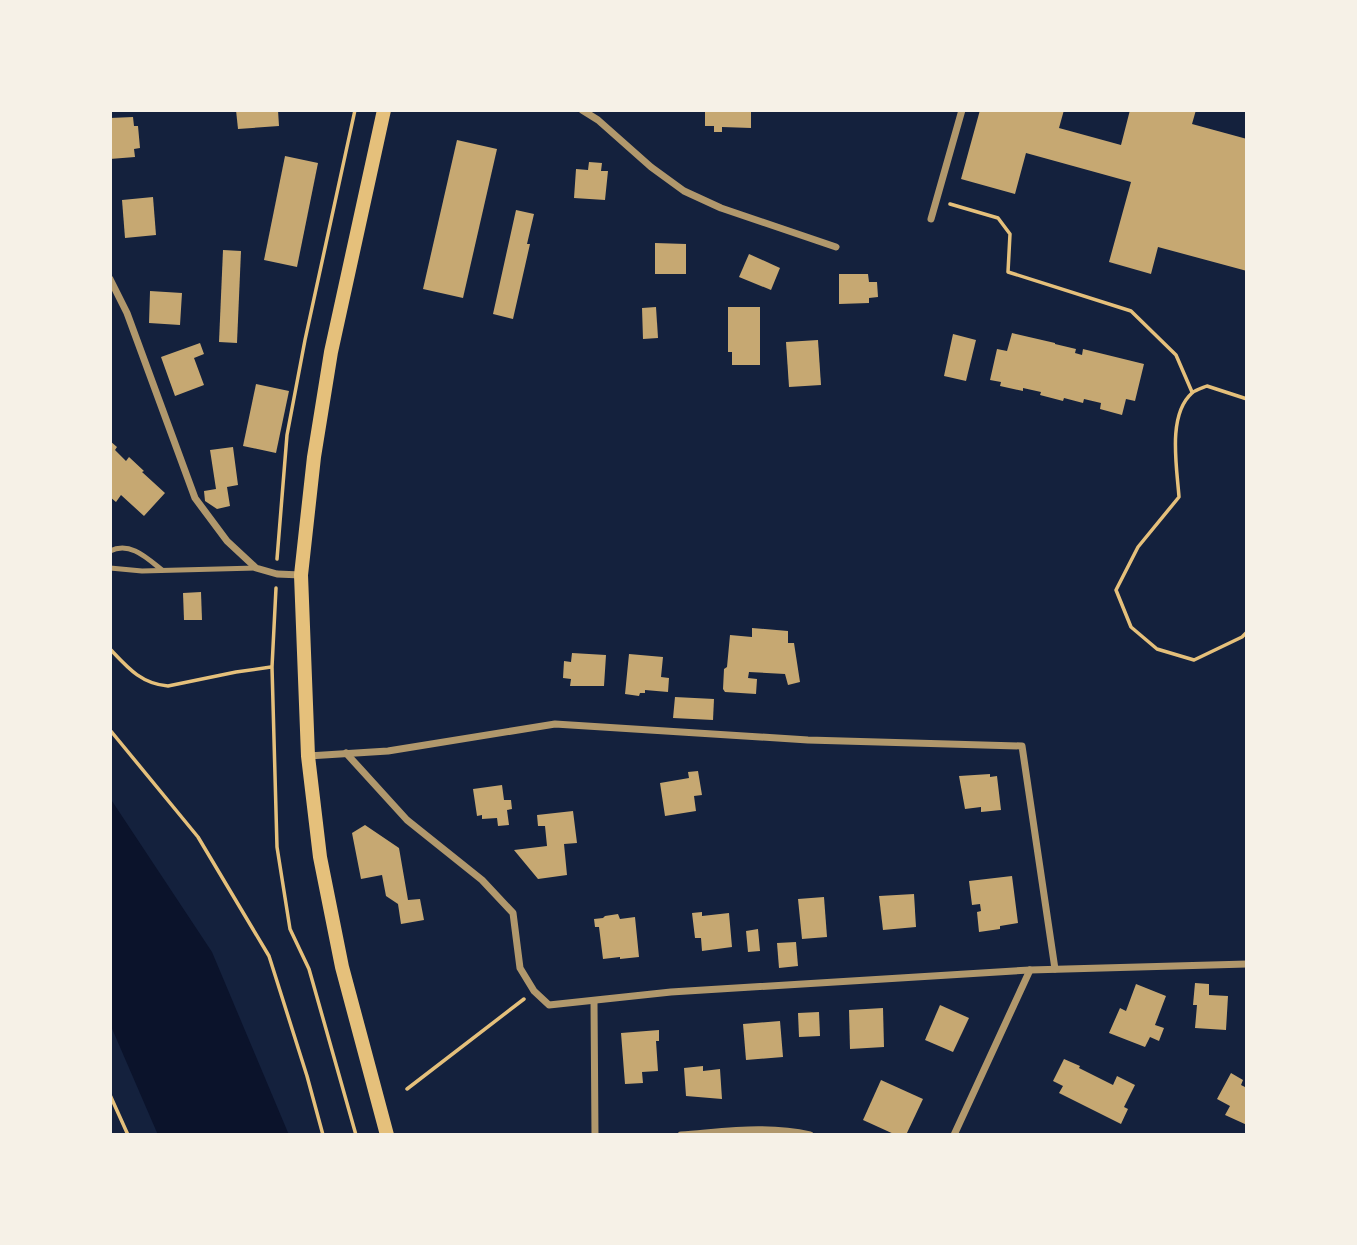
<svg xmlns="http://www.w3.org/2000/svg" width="1357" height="1245" font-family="Montserrat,sans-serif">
<rect width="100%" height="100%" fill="#14213d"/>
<path fill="#0b132b" d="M 110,798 L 212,952 L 289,1135 L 158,1135 L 110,1024 Z"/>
<g fill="#c6a872">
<path d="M 236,110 L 278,110 L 279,126 L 238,129 Z"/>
<path d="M 705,110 L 751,110 L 751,128 L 722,127 L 722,132 L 714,132 L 714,126 L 705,126 Z"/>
<path d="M 980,110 L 1064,110 L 1059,128 L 1121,145 L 1130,110 L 1196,110 L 1192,124 L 1247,139 L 1247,271 L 1158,247 L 1151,274 L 1109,262 L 1131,182 L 1026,153 L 1015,194 L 961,179 Z"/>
<path d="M 133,117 L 134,126 L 138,126 L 140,148 L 134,149 L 135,157 L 110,159 L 110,118 Z"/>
<path d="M 457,140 L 497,149 L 463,298 L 423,289 Z"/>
<path d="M 285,156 L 318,163 L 297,267 L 264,260 Z"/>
<path d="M 589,162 L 602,163 L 601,171 L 608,171 L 605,200 L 574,198 L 576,169 L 588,170 Z"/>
<path d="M 153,197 L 156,235 L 125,238 L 122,200 Z"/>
<path d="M 516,210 L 534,214 L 527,244 L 530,244 L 513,319 L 493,314 Z"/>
<path d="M 655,243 L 686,244 L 686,274 L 655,274 Z"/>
<path d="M 223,250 L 241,251 L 237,343 L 219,342 Z"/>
<path d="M 749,254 L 780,268 L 771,290 L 739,277 Z"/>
<path d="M 839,274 L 868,274 L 869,282 L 877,282 L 878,297 L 869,298 L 869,303 L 839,304 Z"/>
<path d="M 150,291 L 182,293 L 180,325 L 149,323 Z"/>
<path d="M 656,307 L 658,338 L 643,339 L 642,308 Z"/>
<path d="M 728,307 L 760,307 L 760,365 L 732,365 L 732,352 L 728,352 Z"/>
<path d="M 1012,333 L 1055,343 L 1055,344 L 1076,349 L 1075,353 L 1082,355 L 1083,349 L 1144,364 L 1135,401 L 1126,399 L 1122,415 L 1100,409 L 1101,403 L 1084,399 L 1083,403 L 1064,398 L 1063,401 L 1040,395 L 1041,392 L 1023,388 L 1023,391 L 1000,386 L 1001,382 L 990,380 L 997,349 L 1007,351 Z"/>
<path d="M 953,334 L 976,340 L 966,381 L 944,376 Z"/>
<path d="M 818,340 L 821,385 L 789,387 L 786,342 Z"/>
<path d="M 200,343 L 204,354 L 194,358 L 204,385 L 175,396 L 161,357 Z"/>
<path d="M 256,384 L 289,391 L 276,453 L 243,446 Z"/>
<path d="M 110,441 L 117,447 L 115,450 L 126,461 L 129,457 L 144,471 L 142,472 L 165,493 L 144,516 L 121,495 L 116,502 L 110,497 Z"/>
<path d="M 233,447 L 238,485 L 227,487 L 230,506 L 217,509 L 205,501 L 204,491 L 216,489 L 210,450 Z"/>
<path d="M 201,592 L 202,620 L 184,620 L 183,593 Z"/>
<path d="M 752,628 L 788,631 L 788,643 L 794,643 L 800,682 L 788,685 L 785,674 L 749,672 L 748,678 L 757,679 L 756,694 L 725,692 L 723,689 L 724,669 L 727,667 L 730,635 L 752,637 Z"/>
<path d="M 572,653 L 606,655 L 604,686 L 570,686 L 571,679 L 563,678 L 564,661 L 571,662 Z"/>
<path d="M 629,654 L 663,657 L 661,677 L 669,678 L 668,692 L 645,690 L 645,693 L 640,693 L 639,696 L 625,694 Z"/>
<path d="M 675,697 L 714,699 L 713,720 L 673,718 Z"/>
<path d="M 698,771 L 702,795 L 694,796 L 696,811 L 665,816 L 660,783 L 689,778 L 688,772 Z"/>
<path d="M 990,774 L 990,777 L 997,776 L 1001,810 L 981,812 L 981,807 L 965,809 L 959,776 Z"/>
<path d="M 502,785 L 504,800 L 511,800 L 512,809 L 507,810 L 509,825 L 498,826 L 497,818 L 482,819 L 482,815 L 477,816 L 473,789 Z"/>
<path d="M 573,811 L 577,843 L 564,844 L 567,875 L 538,879 L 514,850 L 547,846 L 545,826 L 538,826 L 537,815 Z"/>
<path d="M 365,825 L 399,848 L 408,900 L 420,899 L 424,920 L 401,924 L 398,904 L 386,896 L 382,875 L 361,879 L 352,833 Z"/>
<path d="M 1012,876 L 1018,923 L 1000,926 L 1000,929 L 979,932 L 977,912 L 981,911 L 980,904 L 972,905 L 969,881 Z"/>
<path d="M 914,894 L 916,927 L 883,930 L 879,896 Z"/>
<path d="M 824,897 L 827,937 L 802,939 L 798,899 Z"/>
<path d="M 702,912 L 702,916 L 729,913 L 732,947 L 702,951 L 701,938 L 695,938 L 692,913 Z"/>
<path d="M 618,914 L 620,919 L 635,917 L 639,957 L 620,959 L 620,957 L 603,959 L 599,927 L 595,927 L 594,919 L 603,918 L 605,916 Z"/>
<path d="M 758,929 L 760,951 L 748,952 L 746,931 Z"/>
<path d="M 796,942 L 798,966 L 779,968 L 777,943 Z"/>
<path d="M 1195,983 L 1209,984 L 1209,995 L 1228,996 L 1226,1030 L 1195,1028 L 1197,1005 L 1193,1005 Z"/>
<path d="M 1136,984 L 1166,996 L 1155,1025 L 1164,1028 L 1159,1041 L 1150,1037 L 1145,1047 L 1109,1033 L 1120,1008 L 1126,1011 Z"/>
<path d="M 940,1005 L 969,1018 L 953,1052 L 925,1040 Z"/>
<path d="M 883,1008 L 884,1047 L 850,1049 L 849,1010 Z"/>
<path d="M 819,1012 L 820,1036 L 799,1037 L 798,1013 Z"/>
<path d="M 780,1021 L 783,1057 L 746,1060 L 743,1024 Z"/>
<path d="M 659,1030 L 659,1041 L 656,1041 L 658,1071 L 642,1072 L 643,1083 L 625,1084 L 621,1033 Z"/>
<path d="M 1064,1059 L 1080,1066 L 1079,1068 L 1113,1085 L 1117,1076 L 1135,1085 L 1124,1107 L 1128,1109 L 1121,1124 L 1059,1093 L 1063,1086 L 1053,1081 Z"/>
<path d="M 703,1066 L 703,1071 L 720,1069 L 722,1099 L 686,1096 L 684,1068 Z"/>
<path d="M 1231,1073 L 1243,1080 L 1241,1085 L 1247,1088 L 1247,1125 L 1225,1115 L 1230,1106 L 1217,1099 Z"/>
<path d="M 881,1080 L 923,1099 L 906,1135 L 896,1135 L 863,1120 Z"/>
</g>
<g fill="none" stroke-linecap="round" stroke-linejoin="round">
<g stroke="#e5c07b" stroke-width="3.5">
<path d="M 950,204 L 998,218 L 1010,234 L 1008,272 L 1131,311 L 1176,355 L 1192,392"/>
<path d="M 1247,399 L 1207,386 C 1202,388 1195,390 1192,393 C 1167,415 1177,468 1179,497 L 1138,547 L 1116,590 L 1131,627 L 1157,649 L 1194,660 L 1242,637 L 1247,632"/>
<path d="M 277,559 L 287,435 L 305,340 L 355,110"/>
<path d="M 276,588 L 272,667 L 277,847 L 290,929 L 309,969 L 356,1135"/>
<path d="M 110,649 C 127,667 141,684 168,686 L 236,672 L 271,667"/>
<path d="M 110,730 L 198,837 L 269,956 L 307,1076 L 323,1135"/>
<path d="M 407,1089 L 524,999"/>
<path d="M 110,1095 L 128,1135"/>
</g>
<g stroke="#b1986c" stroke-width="5">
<path d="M 110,551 C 130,541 147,558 162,570"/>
<path d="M 110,568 L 142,571 L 256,568"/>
</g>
<g stroke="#b1986c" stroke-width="7">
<path d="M 582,110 L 598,120 L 651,167 L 684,191 L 721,208 L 836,247"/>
<path d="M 931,219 L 962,110"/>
<path d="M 110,279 L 127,313 L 195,498 L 227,541 L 256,568 L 277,574 L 301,575"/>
<path d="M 346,753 L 407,820 L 482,880 L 513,913 L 520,968 L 534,991 L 549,1005 L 671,992 L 1030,970 L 1247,964"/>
<path d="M 308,756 L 388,751 L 555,724 L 808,740 L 1022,746 L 1055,969"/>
<path d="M 594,1001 L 595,1135"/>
<path d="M 681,1135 C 724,1132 768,1125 810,1135"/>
<path d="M 954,1135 L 1030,970"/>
</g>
<path stroke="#e5c07b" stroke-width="14" d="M 384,110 L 331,352 L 314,457 L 301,575 L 308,756 L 320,857 L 342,967 L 387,1135"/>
</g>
<rect width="1357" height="1245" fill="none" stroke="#f6f1e7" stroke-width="224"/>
</svg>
